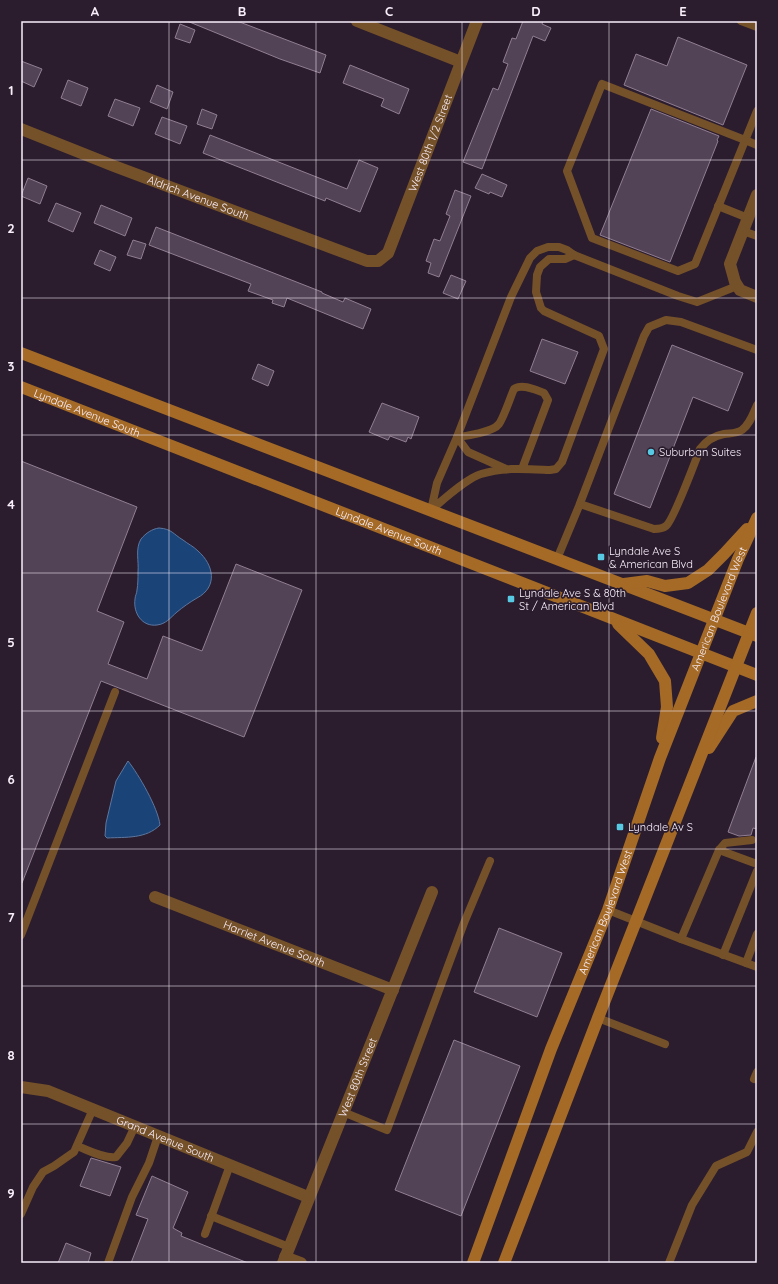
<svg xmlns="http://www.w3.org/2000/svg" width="778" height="1284" font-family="Quicksand,sans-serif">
<rect width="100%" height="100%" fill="#2b1d2e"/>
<g fill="#1a4378" stroke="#5d779f">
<path d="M 159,528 C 172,529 173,534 183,540 C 188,544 193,546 198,551 C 214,565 218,587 197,598 C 190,602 183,607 177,612 C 170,618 166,624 157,625 C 142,627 133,613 135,599 C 135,596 137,593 137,590 C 138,584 138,578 138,572 C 139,561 135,549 141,539 C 146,533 152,529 159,528 Z"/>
<path d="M 128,761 C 139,775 158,808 160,825 C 146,839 126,837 107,838 L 105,836 L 106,823 L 116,781 Z"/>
</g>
<g fill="#534356" stroke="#917e93">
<path d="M 187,21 L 237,21 L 326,55 L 320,73 L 280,59 Z"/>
<path d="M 523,21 L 543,21 L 542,24 L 551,28 L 545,41 L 533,36 L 482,169 L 463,162 L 493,88 L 498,90 L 508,64 L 503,62 L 512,38 L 516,39 Z"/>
<path d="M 180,24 L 195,30 L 190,43 L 175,38 Z"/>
<path d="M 678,37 L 747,65 L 723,125 L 624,85 L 636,54 L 667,66 Z"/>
<path d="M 21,61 L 42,69 L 34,87 L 21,81 Z"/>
<path d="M 350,65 L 409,89 L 399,114 L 381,106 L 384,99 L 343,83 Z"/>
<path d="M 68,80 L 88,88 L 81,106 L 61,98 Z"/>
<path d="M 157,85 L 173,92 L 167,109 L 150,102 Z"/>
<path d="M 115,99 L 140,108 L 133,126 L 108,116 Z"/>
<path d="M 202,109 L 217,115 L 212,129 L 197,124 Z"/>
<path d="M 651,109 L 719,136 L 717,140 L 718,141 L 670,262 L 600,235 Z"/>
<path d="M 162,117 L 187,126 L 180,144 L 155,134 Z"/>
<path d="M 210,135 L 347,189 L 359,160 L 378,168 L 360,212 L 326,198 L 325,201 L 203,153 Z"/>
<path d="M 482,174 L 507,185 L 502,197 L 490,192 L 489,194 L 475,188 Z"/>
<path d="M 28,178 L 47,186 L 40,204 L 21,196 Z"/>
<path d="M 455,190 L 471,196 L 439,277 L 428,273 L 431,263 L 426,261 L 434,239 L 440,241 L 450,216 L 446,214 Z"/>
<path d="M 56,203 L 81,213 L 73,232 L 48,221 Z"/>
<path d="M 101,205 L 132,218 L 125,236 L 94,223 Z"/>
<path d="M 156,227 L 322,292 L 322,293 L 343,302 L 345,298 L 371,309 L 363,329 L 287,298 L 284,307 L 272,303 L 273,300 L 248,291 L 251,284 L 149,245 Z"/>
<path d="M 133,240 L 146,244 L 141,259 L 127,255 Z"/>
<path d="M 100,250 L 116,257 L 110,271 L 94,264 Z"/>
<path d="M 451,275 L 466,281 L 458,299 L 443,293 Z"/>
<path d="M 542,339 L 578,352 L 565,384 L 530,371 Z"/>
<path d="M 672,345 L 743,373 L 728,411 L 693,397 L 650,508 L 614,494 Z"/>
<path d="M 258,364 L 274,371 L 268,386 L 252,379 Z"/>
<path d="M 382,403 L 419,417 L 411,439 L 408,437 L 406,442 L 390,436 L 388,440 L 369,432 Z"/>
<path d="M 21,461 L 137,507 L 97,611 L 124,622 L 108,664 L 147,679 L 163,636 L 202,651 L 236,564 L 302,590 L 244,737 L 101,681 L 22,883 Z"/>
<path d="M 756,757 L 757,757 L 757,829 L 753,828 L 751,835 L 739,836 L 728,832 Z"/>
<path d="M 499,928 L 562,953 L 537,1017 L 474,992 Z"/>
<path d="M 454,1040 L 520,1066 L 461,1216 L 395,1190 Z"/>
<path d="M 91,1158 L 121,1167 L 110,1196 L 80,1186 Z"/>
<path d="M 152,1176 L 188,1192 L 173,1228 L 182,1233 L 181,1236 L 248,1263 L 131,1263 L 148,1219 L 136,1215 Z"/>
<path d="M 66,1243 L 91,1253 L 88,1263 L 58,1263 Z"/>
</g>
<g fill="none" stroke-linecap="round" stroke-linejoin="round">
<g stroke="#75512a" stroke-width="8">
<path d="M 741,21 L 757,27"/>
<path d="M 757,111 L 695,264 L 678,271 L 592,238 L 567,171 L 602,84 L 745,140 L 757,145"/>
<path d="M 718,206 L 748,218"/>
<path d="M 743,231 L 757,236"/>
<path d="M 506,469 L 468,452 L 457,437 L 511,297 L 530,258 L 537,251 L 548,247 L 559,247 L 567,250 L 574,255 L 678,296 L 697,302 L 737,286"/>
<path d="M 522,469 L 548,400 L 544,393 C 536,390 522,383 514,389 C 510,398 504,417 499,424 C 493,432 467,436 457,437 L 437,483 L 431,510 C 443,500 467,478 481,474 C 503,467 527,469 550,470 L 556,469 L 562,462 L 604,349 L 599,336 L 544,311 L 541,308 L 536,292 L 537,275 L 540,267 L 549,259 L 565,259 L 574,255"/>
<path d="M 580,504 L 654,529 C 658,529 662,529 666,526 C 673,521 695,462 700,449 C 706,441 713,436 724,434 C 730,433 736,434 742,430 C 750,424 753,414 757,405"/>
<path d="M 557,559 L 579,506 L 644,336 L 649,327 L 666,320 L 681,322 L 757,350"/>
<path d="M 719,850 L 757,864"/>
<path d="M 608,910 L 681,939 L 757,967"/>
<path d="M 21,935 L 115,692"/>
<path d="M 681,939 L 719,850 L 725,843 L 752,840"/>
<path d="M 723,955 L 757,871"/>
<path d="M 746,963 L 757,934"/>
<path d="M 598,1018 L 665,1044"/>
<path d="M 754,1079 L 757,1072"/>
<path d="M 343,1112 L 387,1130 L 464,923 L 490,861"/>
<path d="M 77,1146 C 88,1150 104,1159 116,1157 L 127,1143 L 135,1126"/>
<path d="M 21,1214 L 33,1187 L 43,1172 L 54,1166 L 74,1152 L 93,1109"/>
<path d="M 211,1216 L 289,1247"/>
<path d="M 205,1234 L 230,1165"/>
<path d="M 108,1263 L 132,1197 L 149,1163 L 158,1136"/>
<path d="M 669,1263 L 692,1205 L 716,1166 L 747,1152 L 757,1132"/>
</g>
<g stroke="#75512a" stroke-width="12">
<path d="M 357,21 L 461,62"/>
<path id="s1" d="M 21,129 L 114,166 L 367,261 L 378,261 L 388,253 L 477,21"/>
<path d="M 757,195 L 730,264 L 735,282 L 740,290 L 757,297"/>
<path id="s2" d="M 155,897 L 393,990"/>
<path id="s3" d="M 21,1087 L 48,1091 L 308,1197"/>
<path d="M 285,1257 L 301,1263"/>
<path id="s4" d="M 283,1263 L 432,892"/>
</g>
<g stroke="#a46a26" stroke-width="12">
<path d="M 21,353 L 757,636"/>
<path id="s5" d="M 21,387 L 757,675"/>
<path d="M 624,584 L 647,581 L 665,586 L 688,583 L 708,570 L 724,554 L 747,529"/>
<path d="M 618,624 L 649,654 L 665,681 L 667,707 L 662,738"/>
<path d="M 709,748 L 733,711 L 757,701"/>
<path id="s6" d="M 473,1263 L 551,1049 L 608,910 L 660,758 L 738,559 L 757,518"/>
<path d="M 504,1263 L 598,1018 L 757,613"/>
</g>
</g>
<path fill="none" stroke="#f9effb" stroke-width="1" stroke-opacity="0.55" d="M 169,21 L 169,1263M 316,21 L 316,1263M 462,21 L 462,1263M 609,21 L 609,1263M 21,160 L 757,160M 21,298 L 757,298M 21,435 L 757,435M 21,573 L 757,573M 21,711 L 757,711M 21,849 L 757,849M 21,986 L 757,986M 21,1124 L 757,1124"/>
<g fill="#57c9e2" stroke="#2b1d2e" stroke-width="1.5">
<circle cx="651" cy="452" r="4"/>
<rect x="597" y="553" width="8" height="8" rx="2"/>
<rect x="507" y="595" width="8" height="8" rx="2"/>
<rect x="616" y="823" width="8" height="8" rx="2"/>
</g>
<g text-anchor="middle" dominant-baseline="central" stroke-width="3.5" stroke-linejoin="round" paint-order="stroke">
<g font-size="11" fill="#f9effb" stroke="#2b1d2e">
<text stroke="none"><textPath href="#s1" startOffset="512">West 80th 1/2 Street</textPath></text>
<text stroke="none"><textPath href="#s1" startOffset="190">Aldrich Avenue South</textPath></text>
<text stroke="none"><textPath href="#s5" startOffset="71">Lyndale Avenue South</textPath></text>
<text stroke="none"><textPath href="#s5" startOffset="395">Lyndale Avenue South</textPath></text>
<text stroke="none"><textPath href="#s6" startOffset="699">American Boulevard West</textPath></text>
<text stroke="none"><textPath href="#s6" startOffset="375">American Boulevard West</textPath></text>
<text stroke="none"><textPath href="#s2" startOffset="128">Harriet Avenue South</textPath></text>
<text stroke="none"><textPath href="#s4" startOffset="200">West 80th Street</textPath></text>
<text stroke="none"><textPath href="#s3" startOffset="154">Grand Avenue South</textPath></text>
</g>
<g font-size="11" fill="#f9effb" stroke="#2b1d2e" text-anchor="start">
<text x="659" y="452">Suburban Suites</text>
<text x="609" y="551">Lyndale Ave S<tspan x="609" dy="13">&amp; American Blvd</tspan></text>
<text x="519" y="593">Lyndale Ave S &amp; 80th<tspan x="519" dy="13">St / American Blvd</tspan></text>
<text x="628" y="827">Lyndale Av S</text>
</g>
</g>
<rect width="778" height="1284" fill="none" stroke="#2b1d2e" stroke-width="44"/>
<rect x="22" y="22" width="734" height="1240" fill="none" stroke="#f9effb" stroke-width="1.5"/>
<g font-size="13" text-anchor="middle" font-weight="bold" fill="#f9effb">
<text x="95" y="16">A</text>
<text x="242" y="16">B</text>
<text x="389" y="16">C</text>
<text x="536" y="16">D</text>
<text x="683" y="16">E</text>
<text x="11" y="95">1</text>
<text x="11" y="233">2</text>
<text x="11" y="371">3</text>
<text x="11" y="509">4</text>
<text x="11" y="647">5</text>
<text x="11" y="784">6</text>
<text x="11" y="922">7</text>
<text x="11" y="1060">8</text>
<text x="11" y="1198">9</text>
</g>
</svg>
